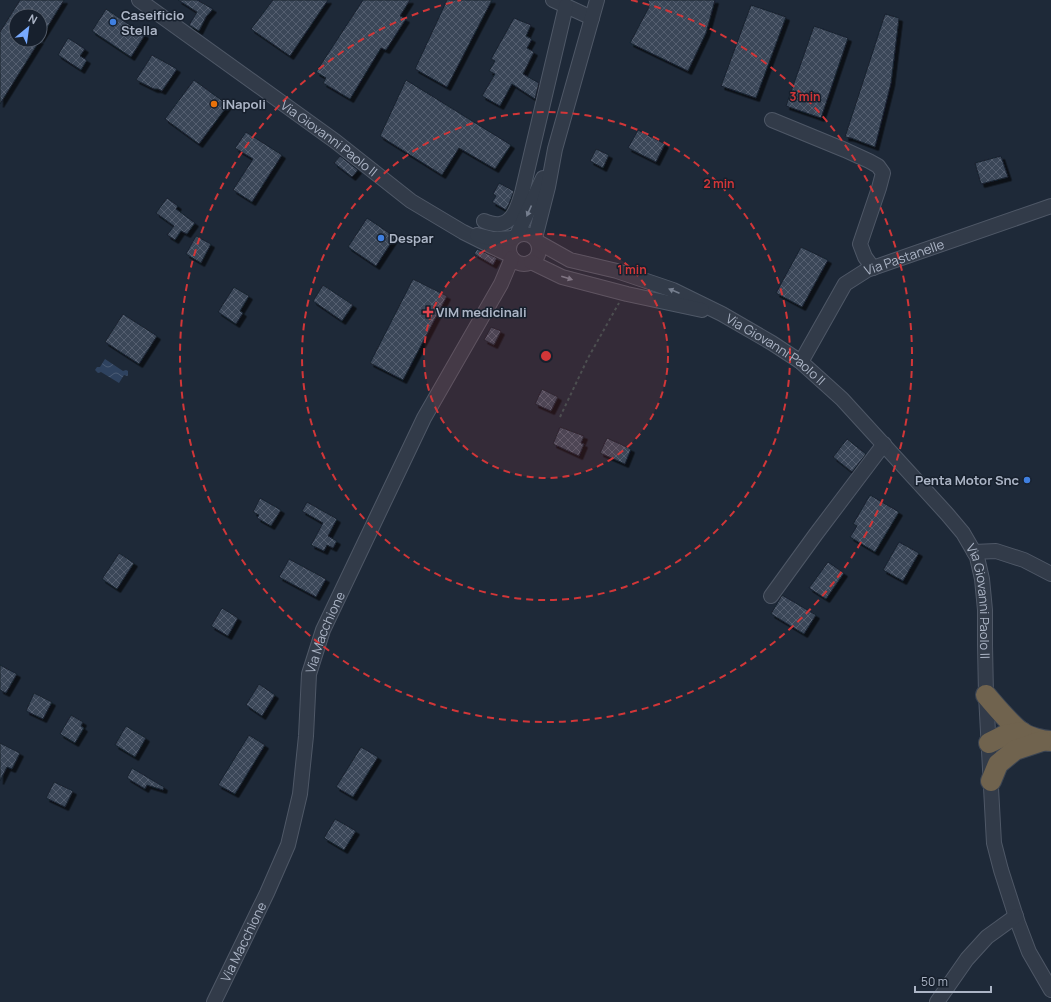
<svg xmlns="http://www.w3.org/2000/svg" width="1051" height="1002" font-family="Manrope,sans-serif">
<defs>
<pattern id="water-waves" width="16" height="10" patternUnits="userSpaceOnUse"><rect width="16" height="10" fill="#2e425f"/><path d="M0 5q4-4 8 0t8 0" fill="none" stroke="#4a5b74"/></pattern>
<pattern id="building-cross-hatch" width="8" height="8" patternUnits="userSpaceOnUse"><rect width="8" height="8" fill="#3a4759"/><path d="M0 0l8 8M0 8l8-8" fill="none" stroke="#545f6f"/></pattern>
<filter id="shadow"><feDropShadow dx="3.5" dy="3.5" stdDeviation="0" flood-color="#0009"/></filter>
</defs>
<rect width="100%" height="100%" fill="#1e2938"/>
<path fill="url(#water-waves)" d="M 105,359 L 123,371 L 126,370 L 128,371 L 128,375 L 127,376 L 124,375 L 119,383 L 101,372 L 98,373 L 95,370 L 97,367 L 100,367 Z"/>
<g fill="url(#building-cross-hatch)" stroke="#19222f" filter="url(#shadow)">
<path d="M 20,0 L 64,0 L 40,39 L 40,16 L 16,16 L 16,40 L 40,40 L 0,104 L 0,32 Z"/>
<path d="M 178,0 L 197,0 L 213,9 L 206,17 L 199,31 L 189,25 L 197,12 Z"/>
<path d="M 273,0 L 328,0 L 290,56 L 251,29 Z"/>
<path d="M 363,0 L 410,0 L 400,16 L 406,19 L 386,50 L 381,48 L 350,99 L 323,83 L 326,78 L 316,72 Z"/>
<path d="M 447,0 L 492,0 L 447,87 L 415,69 Z"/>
<path d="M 648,0 L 715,0 L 706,33 L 688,71 L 630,43 L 649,7 Z"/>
<path d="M 751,5 L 786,17 L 756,98 L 721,86 Z"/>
<path d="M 106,9 L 145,35 L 131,57 L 92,31 Z"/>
<path d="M 885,14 L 899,18 L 891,83 L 875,147 L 851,138 L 845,137 Z"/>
<path d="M 514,18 L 531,25 L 526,36 L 532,39 L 527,48 L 534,52 L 523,74 L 539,83 L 535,99 L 512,84 L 500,106 L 482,96 L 495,74 L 489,71 L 495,61 L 491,59 Z"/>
<path d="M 814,26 L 848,38 L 821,118 L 786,106 Z"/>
<path d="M 68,38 L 85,49 L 80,56 L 87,60 L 81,70 L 58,55 Z"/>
<path d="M 152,55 L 177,69 L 162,91 L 158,89 L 154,89 L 136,80 Z"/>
<path d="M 194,80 L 228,105 L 199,144 L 165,119 Z"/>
<path d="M 406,80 L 511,145 L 495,169 L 459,148 L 442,175 L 380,136 Z"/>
<path d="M 638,130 L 665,144 L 656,162 L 628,148 Z"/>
<path d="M 246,132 L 282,155 L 252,202 L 233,190 L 253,159 L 235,148 Z"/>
<path d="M 596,149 L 609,155 L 603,168 L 590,161 Z"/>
<path d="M 340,156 L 358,170 L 352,177 L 334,163 Z"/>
<path d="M 1001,156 L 1008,177 L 981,184 L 975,163 Z"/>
<path d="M 499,183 L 514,191 L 509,204 L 506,210 L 492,202 L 496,196 L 493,194 Z"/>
<path d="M 167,198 L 178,206 L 176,209 L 195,223 L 187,234 L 181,231 L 175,240 L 167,235 L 174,226 L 156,213 Z"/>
<path d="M 367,218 L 395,237 L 376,266 L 348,247 Z"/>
<path d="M 196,236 L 211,244 L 201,263 L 186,254 Z"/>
<path d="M 801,247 L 828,260 L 802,307 L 776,293 Z"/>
<path d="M 477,249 L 497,258 L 493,265 L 474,254 Z"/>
<path d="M 413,279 L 447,296 L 403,380 L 370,363 Z"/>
<path d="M 323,285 L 353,305 L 342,321 L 313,301 Z"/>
<path d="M 234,287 L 249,296 L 240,311 L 243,313 L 236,324 L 218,312 Z"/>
<path d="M 123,314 L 157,336 L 139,364 L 105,342 Z"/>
<path d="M 491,327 L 501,331 L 494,345 L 484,340 Z"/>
<path d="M 542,389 L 558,397 L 551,411 L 535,404 Z"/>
<path d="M 560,427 L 584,436 L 581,443 L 584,444 L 579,456 L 553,444 Z"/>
<path d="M 607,438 L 631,449 L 625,464 L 600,453 Z"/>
<path d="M 847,439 L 866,454 L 852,472 L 833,457 Z"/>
<path d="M 870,495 L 899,512 L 875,552 L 850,537 L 857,526 L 853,524 Z"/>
<path d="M 260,498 L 281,510 L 271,526 L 257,518 L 259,515 L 253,512 Z"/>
<path d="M 307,502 L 337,519 L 328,536 L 337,541 L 333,548 L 327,545 L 324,551 L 311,545 L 323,523 L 302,511 Z"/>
<path d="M 899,542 L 919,553 L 903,581 L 883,570 Z"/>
<path d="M 119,553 L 134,563 L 117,589 L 102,579 Z"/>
<path d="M 289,559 L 326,579 L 316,597 L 279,577 Z"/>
<path d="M 828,562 L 844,573 L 826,599 L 809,588 Z"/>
<path d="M 782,595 L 816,615 L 804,634 L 771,614 Z"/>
<path d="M 222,608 L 238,618 L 228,636 L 211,626 Z"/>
<path d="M 0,665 L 17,674 L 6,693 L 0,690 Z"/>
<path d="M 259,684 L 275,695 L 262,716 L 246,705 Z"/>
<path d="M 34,693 L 52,702 L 43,719 L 26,711 Z"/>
<path d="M 71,715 L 83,722 L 81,726 L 84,728 L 75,743 L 60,734 Z"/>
<path d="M 126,726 L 146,738 L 135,757 L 115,745 Z"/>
<path d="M 249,735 L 265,745 L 235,794 L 218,785 Z"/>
<path d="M 0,743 L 20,753 L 12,769 L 7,767 L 0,781 Z"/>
<path d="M 361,747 L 378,757 L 353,797 L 336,787 Z"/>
<path d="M 132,768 L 164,787 L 163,790 L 147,785 L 145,789 L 127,778 Z"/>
<path d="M 54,782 L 73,791 L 65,807 L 46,798 Z"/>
<path d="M 335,819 L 356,831 L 344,850 L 324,838 Z"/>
</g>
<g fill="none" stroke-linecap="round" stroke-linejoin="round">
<defs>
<g id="minor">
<path id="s1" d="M 139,0 L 335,141 L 411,201 L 463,232 L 493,247 L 510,255"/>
<path d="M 553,0 L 592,18"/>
<path d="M 772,120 L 845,150 L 869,161 L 878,166 L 883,173 L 879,188 L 860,244 L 865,257 L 873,268"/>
<path d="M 484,221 C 489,223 495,225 500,224 C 514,222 518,205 522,193 L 566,6"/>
<circle cx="524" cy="249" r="15"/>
<path d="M 477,235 L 493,239 L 513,238"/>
<path d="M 517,235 L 543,178"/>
<path d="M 535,238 L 548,187 L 555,149 L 597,0"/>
<path id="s2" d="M 538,242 L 570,260 L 617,271 L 673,290 L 722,314 L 772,343 L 801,362 L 842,399 L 947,514 L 963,533 L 977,557 L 982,579 L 985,610 L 985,645 L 986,695 L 994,843 L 1001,870 L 1018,923 L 1029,952 L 1051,990"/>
<path d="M 531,262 L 562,277 L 627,294 L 702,310"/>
<path id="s3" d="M 801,362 L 845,284 L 867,270 L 1051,206"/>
<path d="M 974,552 L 996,551 L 1024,560 L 1051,574"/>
<path d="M 771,596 L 816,534 L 884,444"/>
<path id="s4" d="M 214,1002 L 267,893 L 288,845 L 300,794 L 306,736 L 309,674 L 323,630 L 424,418 L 501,284 L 512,258"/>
<path d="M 937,1002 L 967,959 L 987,937 L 1016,916"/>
</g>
<g id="highway">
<path d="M 986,695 C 996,707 1009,722 1021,732 C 1029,737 1042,741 1051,741"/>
<path d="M 989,743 L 1005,735 L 1022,732"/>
<path d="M 991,781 L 998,764 L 1015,750 L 1042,741"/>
</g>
</defs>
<use href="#minor" stroke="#4f5867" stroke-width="16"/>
<use href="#highway" stroke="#3c4553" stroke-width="22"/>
<path stroke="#3a5254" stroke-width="2" stroke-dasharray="3 3" stroke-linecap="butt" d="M 560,417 L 588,358 L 619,303"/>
<use href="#minor" stroke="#323b49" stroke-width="14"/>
<use href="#highway" stroke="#70634e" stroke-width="20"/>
</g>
<defs><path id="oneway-solid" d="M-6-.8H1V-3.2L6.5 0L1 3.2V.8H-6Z"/></defs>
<g fill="#757e8e">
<use href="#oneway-solid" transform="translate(529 211) rotate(114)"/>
<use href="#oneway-solid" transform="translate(567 278) rotate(17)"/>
<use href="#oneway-solid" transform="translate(674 291) rotate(-157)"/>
</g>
<circle cx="546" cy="356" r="122" fill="#d23638" fill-opacity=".12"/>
<g fill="none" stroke="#d23638" stroke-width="2" stroke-dasharray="7 5">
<circle cx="546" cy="356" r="122"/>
<circle cx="546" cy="356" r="244"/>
<path d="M631 0A366 366 0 1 1 461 0"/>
</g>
<g fill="#3f7fe0" stroke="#17202d" stroke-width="1.5">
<circle cx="113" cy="22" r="4"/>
<circle cx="381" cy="238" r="4"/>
<circle cx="1027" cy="480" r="4"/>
</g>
<circle fill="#e8710a" stroke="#17202d" stroke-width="1.5" cx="214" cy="104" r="4"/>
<path fill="#e0444e" stroke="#17202d" stroke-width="1.5" d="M426 306h4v4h4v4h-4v4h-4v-4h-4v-4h4z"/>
<g text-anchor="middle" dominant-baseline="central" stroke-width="3" stroke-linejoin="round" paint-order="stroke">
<g font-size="13" font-weight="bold" fill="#acb5c6" stroke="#17202d" text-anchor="start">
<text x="121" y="15">Caseificio<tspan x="121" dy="15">Stella</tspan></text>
<text x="222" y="104">iNapoli</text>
<text x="389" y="238">Despar</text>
<text x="436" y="312">VIM medicinali</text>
<text x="1019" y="480" text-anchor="end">Penta Motor Snc</text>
</g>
<g font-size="13" fill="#acb5c6" stroke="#17202d">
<text stroke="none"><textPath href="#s1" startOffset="235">Via Giovanni Paolo II</textPath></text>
<text stroke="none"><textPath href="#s3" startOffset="155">Via Pastanelle</textPath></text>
<text stroke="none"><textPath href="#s2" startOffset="263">Via Giovanni Paolo II</textPath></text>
<text stroke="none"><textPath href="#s2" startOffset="599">Via Giovanni Paolo II</textPath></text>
<text stroke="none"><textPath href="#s4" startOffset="391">Via Macchione</textPath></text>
<text stroke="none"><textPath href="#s4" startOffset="67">Via Macchione</textPath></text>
</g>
</g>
<circle cx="546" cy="356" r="6" fill="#d23638" stroke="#17202d" stroke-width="2"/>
<g font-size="12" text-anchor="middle" font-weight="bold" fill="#d23638" stroke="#17202d" stroke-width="3" stroke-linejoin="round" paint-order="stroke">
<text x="805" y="101">3 min</text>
<text x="719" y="188">2 min</text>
<text x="632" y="274">1 min</text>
</g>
<g transform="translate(28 28) rotate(29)"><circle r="19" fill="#17202d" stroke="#535c6a"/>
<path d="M0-3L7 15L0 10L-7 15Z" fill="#77aaff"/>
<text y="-6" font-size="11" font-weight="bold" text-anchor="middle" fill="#acb5c6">N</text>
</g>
<path d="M915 986v6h76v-6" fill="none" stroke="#acb5c6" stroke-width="2"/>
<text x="921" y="986" font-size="12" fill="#acb5c6" stroke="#17202d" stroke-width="3" paint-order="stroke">50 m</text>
</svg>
